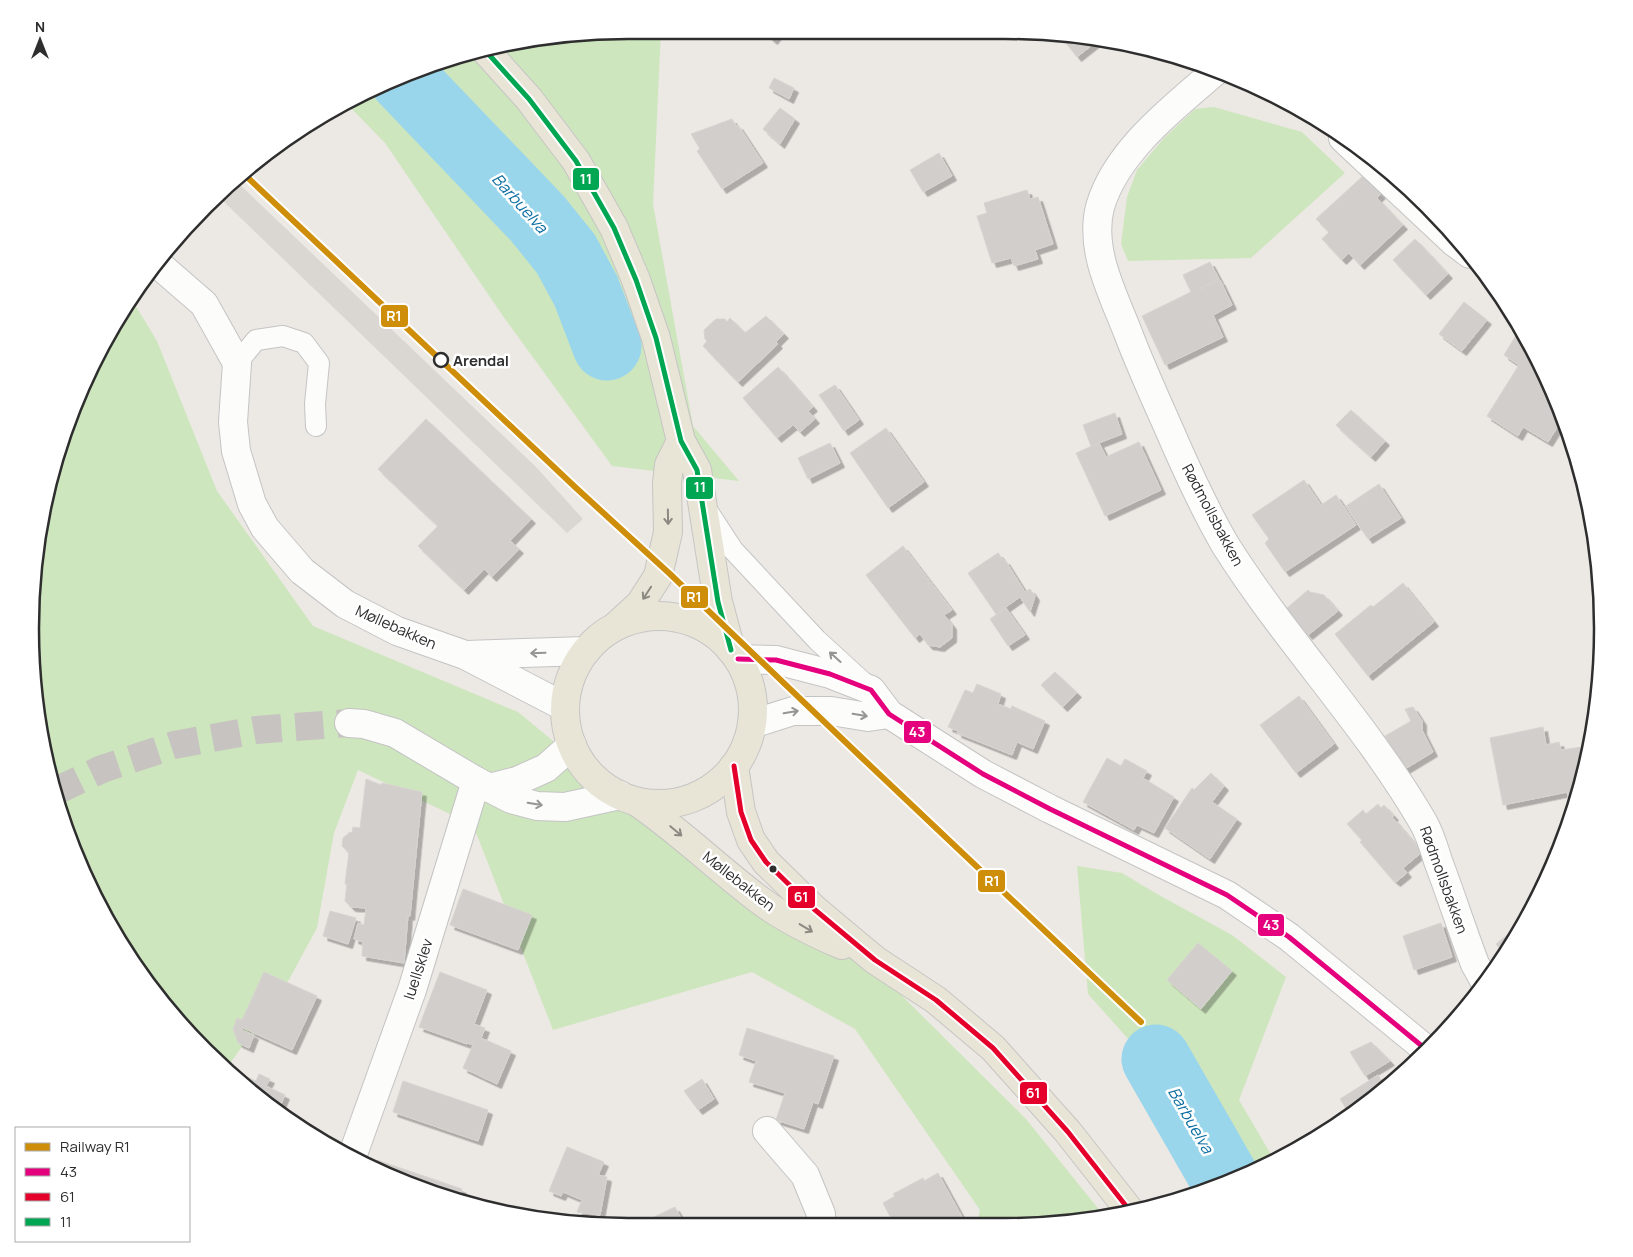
<svg xmlns="http://www.w3.org/2000/svg" width="1633" height="1257" font-family="Manrope,sans-serif">
<defs>
<filter id="shadow"><feDropShadow dx="4.5" dy="4.5" stdDeviation="0" flood-color="#0004"/></filter>
</defs>
<rect width="100%" height="100%" fill="#ece8e4"/>
<g fill="#cee6be">
<path d="M 628,30 L 661,30 L 653,204 L 693,426 L 739,481 L 612,466 L 505,319 L 385,143 L 346,103 L 473,50 Z"/>
<path d="M 1214,107 L 1302,132 L 1345,173 L 1251,258 L 1128,261 L 1121,244 L 1127,197 L 1137,170 L 1164,138 L 1195,109 Z"/>
<path d="M 132,300 L 157,341 L 217,491 L 313,626 L 518,712 L 689,853 L 872,966 L 1026,1119 L 1105,1217 L 1082,1222 L 977,1222 L 980,1210 L 855,1029 L 752,972 L 553,1030 L 473,825 L 358,770 L 334,833 L 317,928 L 286,985 L 226,1069 L 206,1052 L 131,961 L 62,821 L 41,745 L 30,629 L 50,474 L 110,330 Z"/>
<path d="M 1077,866 L 1122,873 L 1157,894 L 1232,935 L 1286,977 L 1239,1100 L 1273,1158 L 1246,1171 L 1088,994 Z"/>
</g>
<path fill="#dad6d2" d="M 236,181 L 536,467 L 583,519 L 567,533 L 218,196 Z"/>
<g fill="none" stroke-linecap="round" stroke-linejoin="round">
<g stroke="#99d6ec" stroke-width="69">
<path d="M 404,79 L 537,218 L 566,254 L 586,291 L 607,346"/>
<path d="M 1156,1059 L 1226,1181"/>
</g>
</g>
<g fill="#d1cecb" stroke="#d7d4d0" filter="url(#shadow)">
<path d="M 761,30 L 781,30 L 773,40 Z"/>
<path d="M 1059,34 L 1096,42 L 1077,57 Z"/>
<path d="M 774,78 L 794,88 L 789,99 L 769,88 Z"/>
<path d="M 780,108 L 795,119 L 780,144 L 763,129 Z"/>
<path d="M 732,119 L 736,126 L 738,125 L 763,163 L 722,189 L 697,151 L 700,149 L 691,134 Z"/>
<path d="M 939,153 L 952,176 L 923,192 L 910,170 Z"/>
<path d="M 1364,175 L 1381,194 L 1377,198 L 1403,225 L 1360,265 L 1349,253 L 1342,260 L 1322,239 L 1329,232 L 1316,219 Z"/>
<path d="M 1027,190 L 1030,199 L 1038,197 L 1053,244 L 1035,250 L 1038,259 L 1014,266 L 1011,258 L 992,263 L 977,216 L 987,213 L 984,203 Z"/>
<path d="M 1415,239 L 1448,274 L 1426,295 L 1393,260 Z"/>
<path d="M 1210,262 L 1219,279 L 1200,288 L 1201,289 L 1220,280 L 1232,305 L 1213,315 L 1223,337 L 1165,365 L 1142,316 L 1191,292 L 1183,275 Z"/>
<path d="M 1464,302 L 1487,320 L 1462,351 L 1439,334 Z"/>
<path d="M 766,316 L 784,334 L 776,342 L 778,344 L 738,382 L 703,346 L 707,341 L 705,339 L 704,330 L 716,319 L 725,319 L 727,322 L 730,318 L 745,333 Z"/>
<path d="M 1520,329 L 1558,400 L 1563,418 L 1548,442 L 1523,427 L 1518,436 L 1487,416 L 1519,365 L 1504,355 Z"/>
<path d="M 778,367 L 813,407 L 808,411 L 815,419 L 800,432 L 793,425 L 777,438 L 743,398 Z"/>
<path d="M 835,385 L 859,420 L 844,431 L 819,395 Z"/>
<path d="M 1351,410 L 1385,441 L 1371,457 L 1336,425 Z"/>
<path d="M 1115,413 L 1122,434 L 1091,446 L 1083,425 Z"/>
<path d="M 426,419 L 531,519 L 510,541 L 519,549 L 492,577 L 484,569 L 464,590 L 418,546 L 438,526 L 378,469 Z"/>
<path d="M 886,428 L 924,482 L 888,508 L 850,453 Z"/>
<path d="M 1139,442 L 1161,490 L 1105,516 L 1076,453 L 1099,443 L 1106,457 Z"/>
<path d="M 830,443 L 840,463 L 808,479 L 798,458 Z"/>
<path d="M 1304,480 L 1321,505 L 1336,495 L 1356,525 L 1285,572 L 1265,543 L 1269,539 L 1252,515 Z"/>
<path d="M 1379,484 L 1401,518 L 1368,539 L 1346,506 Z"/>
<path d="M 903,546 L 952,610 L 944,615 L 952,625 L 952,638 L 940,647 L 928,645 L 920,634 L 915,638 L 866,575 Z"/>
<path d="M 998,553 L 1004,561 L 1005,560 L 1025,592 L 1030,589 L 1035,596 L 1030,612 L 1020,597 L 996,614 L 968,573 Z"/>
<path d="M 1403,583 L 1434,622 L 1368,676 L 1335,634 L 1371,605 L 1373,607 Z"/>
<path d="M 1308,590 L 1310,592 L 1324,595 L 1338,611 L 1308,635 L 1286,609 Z"/>
<path d="M 1006,608 L 1025,635 L 1008,646 L 990,619 Z"/>
<path d="M 1055,672 L 1077,693 L 1063,707 L 1041,685 Z"/>
<path d="M 977,684 L 1001,694 L 998,704 L 1011,709 L 1012,706 L 1045,721 L 1033,749 L 1017,742 L 1012,755 L 957,733 L 958,731 L 948,727 L 965,690 L 973,693 Z"/>
<path d="M 1299,696 L 1334,744 L 1296,773 L 1260,725 Z"/>
<path d="M 1413,707 L 1422,721 L 1422,730 L 1433,752 L 1405,769 L 1385,736 L 1411,721 L 1405,709 Z"/>
<path d="M 1543,727 L 1546,745 L 1559,742 L 1561,750 L 1582,747 L 1586,763 L 1571,811 L 1567,792 L 1503,805 L 1490,738 Z"/>
<path d="M 1107,758 L 1121,766 L 1125,759 L 1147,771 L 1143,778 L 1174,797 L 1154,833 L 1137,825 L 1134,830 L 1083,802 Z"/>
<path d="M 1211,773 L 1224,786 L 1212,802 L 1237,819 L 1210,859 L 1165,828 L 1192,788 L 1194,790 Z"/>
<path d="M 366,779 L 381,785 L 382,783 L 422,792 L 410,916 L 408,915 L 404,963 L 362,956 L 363,942 L 354,939 L 358,923 L 364,925 L 366,908 L 351,907 L 345,901 L 347,884 L 345,884 L 349,853 L 342,846 L 343,838 L 350,832 L 352,833 L 353,827 L 360,828 Z"/>
<path d="M 1378,804 L 1381,808 L 1384,805 L 1394,816 L 1392,817 L 1422,852 L 1403,868 L 1407,873 L 1396,882 L 1391,878 L 1360,842 L 1362,840 L 1347,824 L 1363,810 L 1366,814 Z"/>
<path d="M 463,889 L 532,915 L 518,950 L 450,925 Z"/>
<path d="M 330,911 L 356,918 L 348,944 L 323,936 Z"/>
<path d="M 1441,923 L 1452,957 L 1414,970 L 1403,936 Z"/>
<path d="M 1517,927 L 1519,929 L 1505,955 L 1496,944 Z"/>
<path d="M 1198,943 L 1232,971 L 1201,1009 L 1167,980 Z"/>
<path d="M 264,972 L 317,996 L 292,1050 L 243,1028 L 242,1030 L 254,1035 L 249,1048 L 238,1043 L 233,1029 L 237,1018 L 242,1020 Z"/>
<path d="M 440,972 L 487,990 L 474,1024 L 485,1028 L 481,1038 L 511,1051 L 497,1084 L 463,1068 L 473,1045 L 467,1043 L 467,1044 L 419,1027 Z"/>
<path d="M 747,1028 L 834,1056 L 818,1104 L 813,1102 L 804,1129 L 776,1120 L 785,1093 L 749,1082 L 756,1061 L 739,1055 Z"/>
<path d="M 1371,1042 L 1390,1061 L 1365,1076 L 1350,1052 Z"/>
<path d="M 236,1072 L 256,1081 L 259,1074 L 270,1079 L 266,1086 L 285,1095 L 278,1111 L 234,1076 Z"/>
<path d="M 1378,1075 L 1385,1087 L 1350,1115 L 1340,1099 Z"/>
<path d="M 702,1079 L 714,1099 L 698,1110 L 684,1091 Z"/>
<path d="M 403,1081 L 488,1110 L 478,1141 L 393,1112 Z"/>
<path d="M 567,1147 L 604,1162 L 598,1175 L 607,1177 L 600,1215 L 577,1212 L 582,1200 L 563,1192 L 561,1196 L 549,1191 Z"/>
<path d="M 377,1160 L 462,1189 L 458,1200 L 436,1195 L 375,1165 Z"/>
<path d="M 938,1173 L 962,1217 L 952,1222 L 893,1222 L 883,1203 L 895,1196 L 893,1194 L 923,1178 L 924,1181 Z"/>
<path d="M 675,1207 L 683,1222 L 656,1222 L 654,1217 Z"/>
</g>
<g fill="none" stroke-linecap="round" stroke-linejoin="round">
<path stroke="#c6c3c0" stroke-width="28" stroke-dasharray="28 14" stroke-linecap="butt" d="M 54,792 L 102,769 L 174,745 L 256,730 L 349,723"/>
<defs>
<g id="lane">
<path d="M 237,363 L 256,340 L 283,336 L 304,343 L 319,363 L 315,404 L 316,426"/>
<path d="M 705,507 L 733,550 L 817,640 L 864,683"/>
</g>
<g id="street">
<path d="M 1217,70 C 1174,107 1116,151 1100,207 C 1089,250 1113,294 1128,333 C 1142,370 1159,406 1175,443 C 1190,477 1207,514 1226,546 C 1286,641 1366,724 1423,822 C 1430,834 1434,848 1438,861 C 1451,895 1462,930 1475,964 L 1485,982"/>
<path d="M 1343,138 L 1454,242 L 1470,254"/>
<path d="M 159,265 L 204,304 L 237,363 L 233,422 L 236,451 L 252,504 L 265,528 L 302,571 L 345,604 L 397,631 L 465,655 L 565,707"/>
<path d="M 466,655 L 586,651"/>
<path d="M 349,723 L 364,724 L 395,733 L 476,781 L 511,799 L 537,806 L 565,807 L 620,795"/>
<path d="M 489,788 L 517,781 L 546,768 L 572,745"/>
<path d="M 767,1131 L 805,1175 L 821,1214 L 821,1222"/>
<path d="M 353,1154 L 412,990 L 476,781"/>
</g>
<g id="secondary">
<path d="M 738,659 L 776,660 L 830,674 L 871,690 L 889,714 L 983,774 L 1050,809 L 1227,895 L 1289,937 L 1428,1051"/>
<path d="M 752,724 L 793,711 L 831,711 L 868,717 L 889,714"/>
</g>
<g id="primary">
<path d="M 484,49 L 529,99 L 576,161 L 614,228 L 636,280 L 656,338 L 681,441 L 697,470 L 718,602 L 731,650"/>
<circle cx="659" cy="710" r="94"/>
<path d="M 617,625 L 640,604 L 658,576 L 668,532 L 667,483 L 669,465 L 681,441"/>
<path d="M 734,766 L 741,812 L 751,840 L 766,862 L 814,909 L 875,960 L 936,1000 L 993,1048 L 1068,1132 L 1130,1211"/>
<path d="M 637,802 C 681,832 718,869 761,901 C 785,919 814,933 842,945"/>
</g>
</defs>
<use href="#lane" stroke="#c5c4c5" stroke-width="22"/>
<use href="#street" stroke="#c5c4c5" stroke-width="30"/>
<use href="#secondary" stroke="#c5c4c5" stroke-width="30"/>
<use href="#primary" stroke="#c6c5c4" stroke-width="30"/>
<use href="#lane" stroke="#fcfcfb" stroke-width="20"/>
<use href="#street" stroke="#fcfcfb" stroke-width="28"/>
<use href="#secondary" stroke="#fcfcfb" stroke-width="28"/>
<use href="#primary" stroke="#e8e4d6" stroke-width="28"/>
<defs>
<path id="bus-1" d="M 738,659 L 776,660 L 830,674 L 871,690 L 889,714 L 983,774 L 1050,809 L 1227,895 L 1289,937 L 1428,1051"/>
<path id="bus-2" d="M 734,766 L 741,812 L 751,840 L 766,862 L 814,909 L 875,960 L 936,1000 L 993,1048 L 1068,1132 L 1130,1211"/>
<path id="bus-3" d="M 484,49 L 529,99 L 576,161 L 614,228 L 636,280 L 656,338 L 681,441 L 697,470 L 718,602 L 731,650"/>
</defs>
<use href="#bus-1" stroke="#fff" stroke-width="9"/>
<use href="#bus-2" stroke="#fff" stroke-width="9"/>
<use href="#bus-3" stroke="#fff" stroke-width="9"/>
<use href="#bus-1" stroke="#e5007d" stroke-width="5"/>
<use href="#bus-2" stroke="#e4002b" stroke-width="5"/>
<use href="#bus-3" stroke="#00a651" stroke-width="5"/>
<defs>
<path id="rail-1" d="M 245,175 L 575,487 L 670,574 L 860,756 L 1141,1022"/>
</defs>
<use href="#rail-1" stroke="#fff" stroke-width="10"/>
<use href="#rail-1" stroke="#cf8e09" stroke-width="6"/>
</g>
<defs><path id="oneway-shaft" d="M-6 0H5M1.5-3L5.5 0L1.5 3" fill="none" stroke-width="1.6" stroke-linecap="round" stroke-linejoin="round" transform="scale(1.25)"/></defs>
<g stroke="#8b8982">
<use href="#oneway-shaft" transform="translate(668 517) rotate(89)"/>
<use href="#oneway-shaft" transform="translate(647 593) rotate(123)"/>
<use href="#oneway-shaft" transform="translate(676 831) rotate(40)"/>
<use href="#oneway-shaft" transform="translate(806 928) rotate(31)"/>
</g>
<g stroke="#959594">
<use href="#oneway-shaft" transform="translate(538 653) rotate(178)"/>
<use href="#oneway-shaft" transform="translate(835 657) rotate(-138)"/>
<use href="#oneway-shaft" transform="translate(791 712) rotate(-10)"/>
<use href="#oneway-shaft" transform="translate(860 715) rotate(9)"/>
<use href="#oneway-shaft" transform="translate(535 804) rotate(10)"/>
</g>
<circle fill="#fff" stroke="#2e2e2e" stroke-width="2.5" cx="441" cy="360" r="7"/>
<circle fill="#2e2e2e" stroke="#fff" stroke-width="2" cx="773" cy="869" r="4.5"/>
<g text-anchor="middle" dominant-baseline="central" stroke-width="5" stroke-linejoin="round" paint-order="stroke">
<g font-size="15" font-weight="bold" fill="#2e2e2e" stroke="#fff" text-anchor="start">
<text x="453" y="360">Arendal</text>
</g>
<g font-size="15" fill="#2e2e2e" stroke="#fff">
<text transform="translate(1213 515) rotate(62)">Rødmollsbakken</text>
<text transform="translate(396 627) rotate(24)">Møllebakken</text>
<text transform="translate(1444 880) rotate(70)">Rødmollsbakken</text>
<text transform="translate(739 881) rotate(38)">Møllebakken</text>
<text transform="translate(418 969) rotate(-72)">Iuellsklev</text>
</g>
<g font-size="16" font-style="italic" fill="#0d6fa3" stroke="#fff">
<text transform="translate(520 203) rotate(48)">Barbuelva</text>
<text transform="translate(1191 1120) rotate(60)">Barbuelva</text>
</g>
</g>
<path d="M0 0H1633V1257H0ZM628 39H1005A589 589 0 0 1 1594 628V629A589 589 0 0 1 1005 1218H628A589 589 0 0 1 39 629V628A589 589 0 0 1 628 39Z" fill="#fff" fill-rule="evenodd"/>
<path fill="none" stroke="#2e2e2e" stroke-width="2.5" d="M628 39H1005A589 589 0 0 1 1594 628V629A589 589 0 0 1 1005 1218H628A589 589 0 0 1 39 629V628A589 589 0 0 1 628 39Z"/>
<g stroke="#fff" stroke-width="2">
<rect x="572" y="167" width="28" height="24" rx="5" fill="#00a651"/>
<rect x="380" y="304" width="29" height="24" rx="5" fill="#cf8e09"/>
<rect x="685" y="476" width="29" height="24" rx="5" fill="#00a651"/>
<rect x="680" y="585" width="29" height="24" rx="5" fill="#cf8e09"/>
<rect x="903" y="720" width="29" height="24" rx="5" fill="#e5007d"/>
<rect x="977" y="869" width="29" height="24" rx="5" fill="#cf8e09"/>
<rect x="787" y="885" width="29" height="24" rx="5" fill="#e4002b"/>
<rect x="1257" y="913" width="28" height="24" rx="5" fill="#e5007d"/>
<rect x="1019" y="1081" width="29" height="24" rx="5" fill="#e4002b"/>
</g>
<g font-size="14" text-anchor="middle" font-weight="bold" fill="#fff">
<text x="586" y="184">11</text>
<text x="394" y="321">R1</text>
<text x="700" y="492">11</text>
<text x="694" y="602">R1</text>
<text x="917" y="737">43</text>
<text x="992" y="886">R1</text>
<text x="801" y="902">61</text>
<text x="1271" y="930">43</text>
<text x="1033" y="1098">61</text>
</g>
<rect x="15" y="1127" width="175" height="115" fill="#ffffff" stroke="#ababab"/>
<rect x="25" y="1143" width="25" height="8" fill="#cf8e09" stroke="#ababab"/>
<text x="60" y="1152" font-size="15" fill="#2e2e2e">Railway R1</text>
<rect x="25" y="1168" width="25" height="8" fill="#e5007d" stroke="#ababab"/>
<text x="60" y="1177" font-size="15" fill="#2e2e2e">43</text>
<rect x="25" y="1193" width="25" height="8" fill="#e4002b" stroke="#ababab"/>
<text x="60" y="1202" font-size="15" fill="#2e2e2e">61</text>
<rect x="25" y="1218" width="25" height="8" fill="#00a651" stroke="#ababab"/>
<text x="60" y="1227" font-size="15" fill="#2e2e2e">11</text>
<g transform="translate(40 40)" stroke="#ffffff" stroke-width="4" paint-order="stroke">
<path d="M0-4L9 19L0 12L-9 19Z" fill="#2e2e2e"/>
<text y="-8" font-size="14" font-weight="bold" text-anchor="middle" fill="#2e2e2e">N</text>
</g>
</svg>
